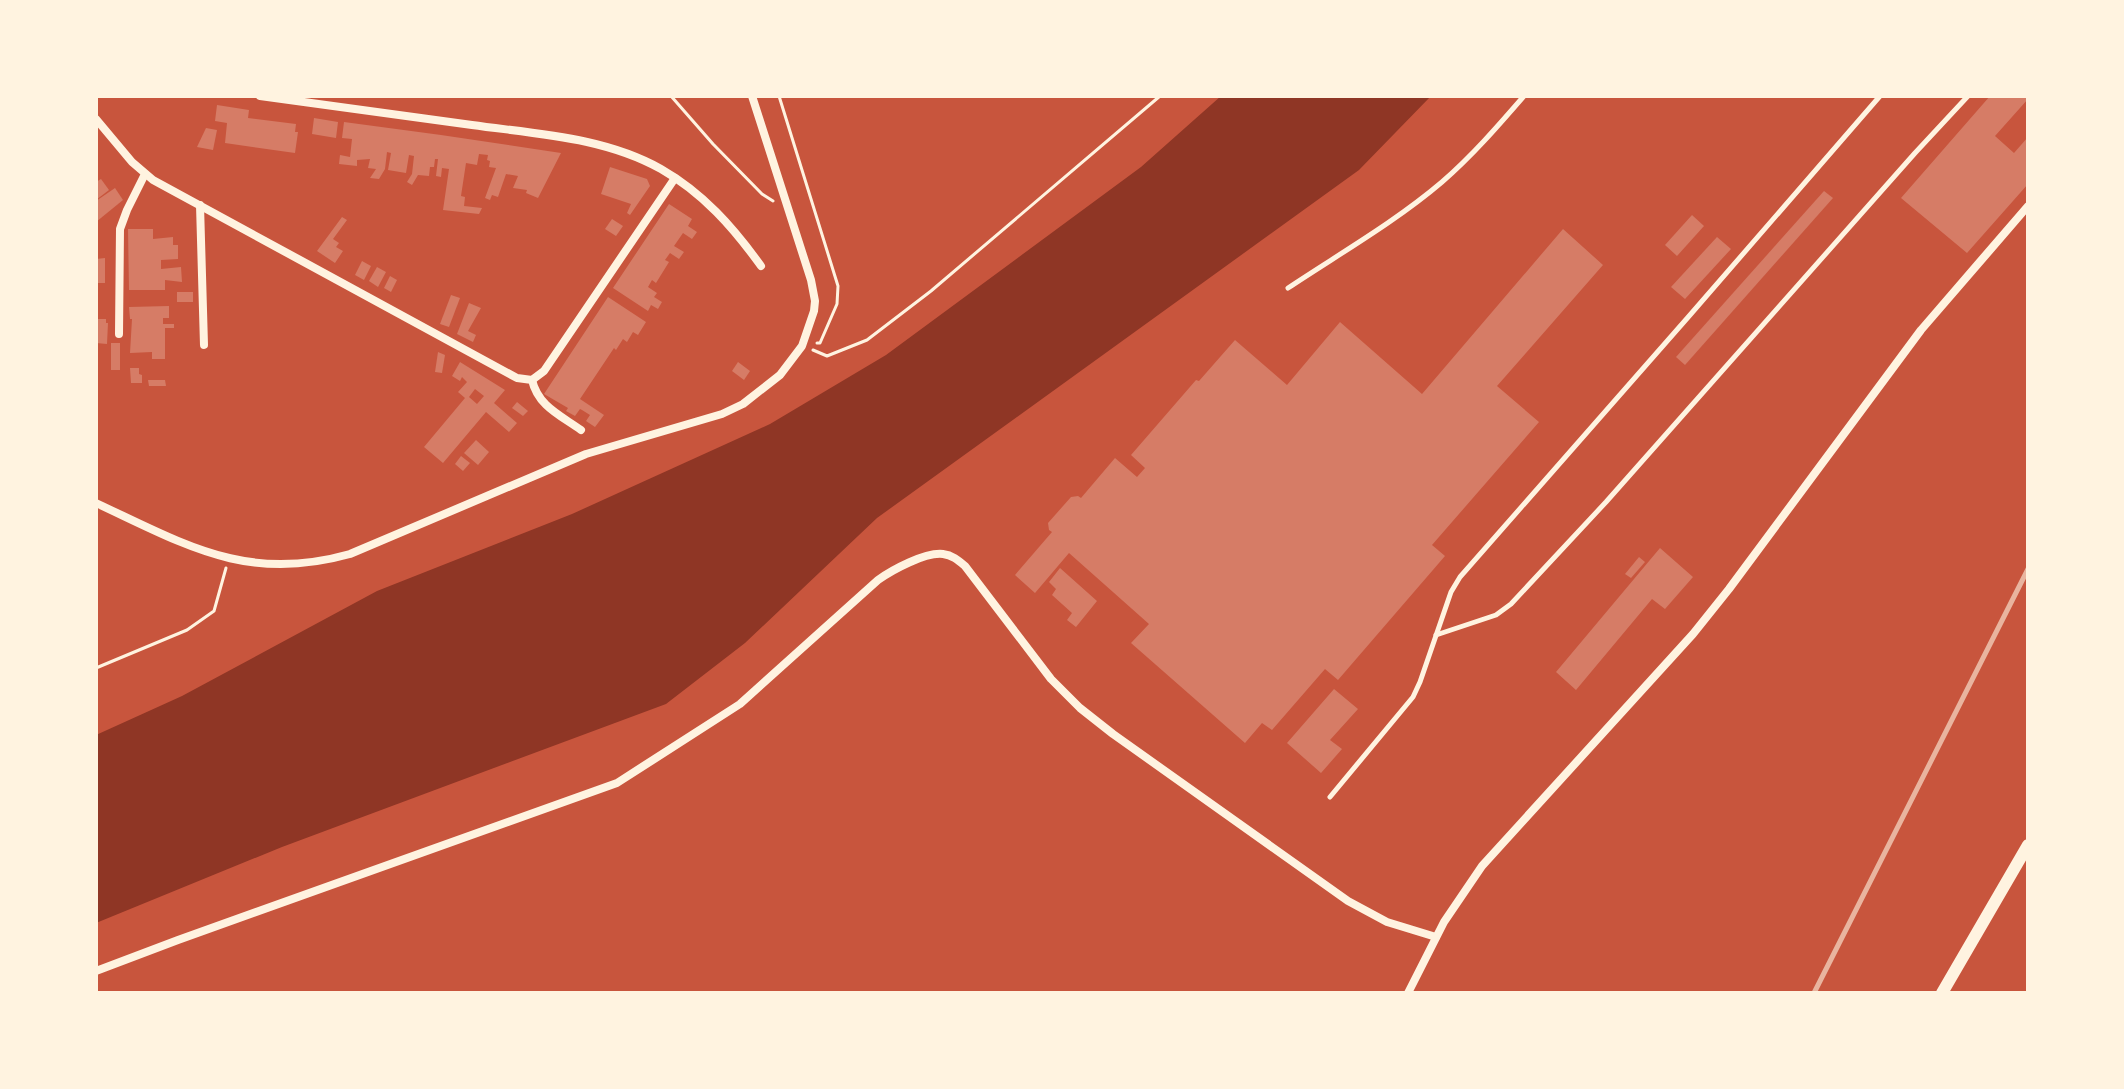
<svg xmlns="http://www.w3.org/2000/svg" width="2124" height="1089" font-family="Quicksand,sans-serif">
<rect width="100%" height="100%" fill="#c8553d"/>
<path fill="#8f3625" d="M 1221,96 L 1431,96 L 1359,170 L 877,518 L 745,643 L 666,704 L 282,847 L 96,923 L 96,735 L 182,696 L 377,591 L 572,514 L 770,424 L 886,355 L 1141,167 Z"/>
<g fill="#d67c66" fill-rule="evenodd">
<path d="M 1990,96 L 2028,96 L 2028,99 L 1995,136 L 2014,153 L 2028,137 L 2028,184 L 1967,253 L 1901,198 Z"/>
<path d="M 217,105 L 249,110 L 248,118 L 296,124 L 295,132 L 298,132 L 295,153 L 225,143 L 227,123 L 215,121 Z"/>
<path d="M 314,118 L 338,122 L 336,138 L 312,134 Z"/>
<path d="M 344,122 L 441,135 L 561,153 L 538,198 L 526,193 L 527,190 L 513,188 L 518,176 L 506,174 L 498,197 L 492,195 L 490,200 L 485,198 L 496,168 L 489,167 L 490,161 L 487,160 L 488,155 L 479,154 L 477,165 L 466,163 L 461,196 L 465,197 L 464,206 L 482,208 L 479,214 L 443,210 L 449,169 L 442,168 L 441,177 L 436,176 L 438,159 L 435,159 L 434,167 L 430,167 L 429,176 L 418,175 L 412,185 L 407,182 L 412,174 L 414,156 L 409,155 L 406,173 L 388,170 L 391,153 L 387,152 L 385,169 L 379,179 L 370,178 L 376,169 L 368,168 L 370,159 L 357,160 L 357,166 L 339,164 L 340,155 L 350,157 L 352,139 L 342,138 Z"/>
<path d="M 206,128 L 217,130 L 213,150 L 197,147 Z"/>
<path d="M 610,167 L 647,179 L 650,186 L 630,215 L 627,213 L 631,204 L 601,194 Z"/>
<path d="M 101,179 L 109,190 L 96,200 L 96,182 Z"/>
<path d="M 115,188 L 123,200 L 96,222 L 96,201 Z"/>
<path d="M 1824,191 L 1833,198 L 1685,365 L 1676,357 Z"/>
<path d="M 669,204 L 692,219 L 688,226 L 697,232 L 692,239 L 683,233 L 674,246 L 684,252 L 679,259 L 670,253 L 665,260 L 669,262 L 656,283 L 652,280 L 648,287 L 657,293 L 654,297 L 662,302 L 658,309 L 651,305 L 648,311 L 613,288 Z"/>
<path d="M 1692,215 L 1704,226 L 1677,256 L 1665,245 Z"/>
<path d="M 342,217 L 347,220 L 333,239 L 339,243 L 336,247 L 343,251 L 335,263 L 317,251 Z"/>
<path d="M 612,219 L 623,226 L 616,236 L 605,229 Z"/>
<path d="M 128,229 L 153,229 L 153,239 L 173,237 L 173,245 L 178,245 L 178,259 L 161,260 L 161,269 L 181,267 L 182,282 L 165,280 L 165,290 L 129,290 Z"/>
<path d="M 1563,229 L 1603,265 L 1497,386 L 1539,422 L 1432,545 L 1445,556 L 1338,680 L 1325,669 L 1272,730 L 1262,723 L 1245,743 L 1131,643 L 1149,624 L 1069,553 L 1035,593 L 1015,575 L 1052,532 L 1049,530 L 1048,523 L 1071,497 L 1078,496 L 1081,498 L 1115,458 L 1137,477 L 1145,468 L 1131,455 L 1196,380 L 1199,381 L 1235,340 L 1287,385 L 1340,322 L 1422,394 Z"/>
<path d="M 1717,237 L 1731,249 L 1685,299 L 1671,287 Z"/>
<path d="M 105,258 L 105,283 L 96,283 L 96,259 Z"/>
<path d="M 362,261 L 371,266 L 364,280 L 355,275 Z"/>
<path d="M 377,267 L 386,272 L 378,287 L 369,281 Z"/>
<path d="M 390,276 L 397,280 L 391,292 L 384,288 Z"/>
<rect x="177" y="292" width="16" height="10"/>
<path d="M 451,295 L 460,298 L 449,327 L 440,324 Z"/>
<path d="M 608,297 L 646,322 L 638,335 L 633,332 L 627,342 L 623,339 L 616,350 L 614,348 L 580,399 L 604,415 L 595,427 L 586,421 L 590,415 L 582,410 L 580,409 L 575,416 L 566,411 L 568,408 L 544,394 Z"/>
<path d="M 469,303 L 481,308 L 468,331 L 476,335 L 473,342 L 457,334 Z"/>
<path d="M 169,306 L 169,318 L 163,318 L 163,324 L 174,324 L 174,328 L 165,328 L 165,359 L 152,359 L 152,352 L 130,353 L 132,319 L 130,319 L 129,307 Z"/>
<path d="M 96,319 L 106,319 L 106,323 L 108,323 L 107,344 L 96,343 Z"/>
<rect x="111" y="343" width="9" height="27"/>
<path d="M 438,352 L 445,355 L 442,373 L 435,372 Z"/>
<path d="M 460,362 L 505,390 L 494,403 L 517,423 L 509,432 L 486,412 L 443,463 L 424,447 L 465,398 L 458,392 L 467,382 L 462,377 L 460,381 L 452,376 ZM 475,389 L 484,396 L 477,404 L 469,397 Z"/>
<path d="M 738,362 L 750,371 L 744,380 L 732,371 Z"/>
<path d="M 130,368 L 139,368 L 139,374 L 142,375 L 142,383 L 131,383 Z"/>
<path d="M 148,380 L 165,380 L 166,386 L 149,386 Z"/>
<path d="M 517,402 L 528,411 L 523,416 L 512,408 Z"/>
<path d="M 476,440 L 489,452 L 478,465 L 464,453 Z"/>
<path d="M 461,456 L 470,463 L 463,471 L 455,464 Z"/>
<path d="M 1660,548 L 1693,577 L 1665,609 L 1652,599 L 1576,690 L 1556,672 Z"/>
<path d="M 1639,557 L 1645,562 L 1631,578 L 1625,574 Z"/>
<path d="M 1060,568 L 1097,601 L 1076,627 L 1067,620 L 1072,613 L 1052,595 L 1056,589 L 1049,582 Z"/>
<path d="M 1334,689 L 1358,709 L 1330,740 L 1342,749 L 1321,773 L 1287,743 Z"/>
</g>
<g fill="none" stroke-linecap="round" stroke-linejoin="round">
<g stroke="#fff3e0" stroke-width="3">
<path d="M 671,96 L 713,144 L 762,194 L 773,201"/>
<path d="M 779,96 L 838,286 L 837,304 L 820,343 L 817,343"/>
<path d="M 813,350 L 827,356 L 867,340 L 931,291 L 1160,96"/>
<path d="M 96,668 L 187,630 L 214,611 L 226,568"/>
</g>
<g stroke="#fff3e0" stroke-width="5">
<path d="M 1288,288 C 1339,254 1395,222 1442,182 C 1472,156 1498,126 1524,96"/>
<path d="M 1436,635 L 1496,615 L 1511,604 L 1606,502 L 1915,153 L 1968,96"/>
<path d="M 1330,797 L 1413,697 L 1420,682 L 1451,592 L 1460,577 L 1690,315 L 1880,96"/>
</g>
<g stroke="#fff3e0" stroke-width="8">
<path d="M 260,96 C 331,106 401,115 472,125 C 536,134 604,137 661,169 C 703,193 733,227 761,266"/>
<path d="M 96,119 L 132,162 L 153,180 L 517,378 L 532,380 C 538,406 560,415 581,430"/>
<path d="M 200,205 L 204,345"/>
<path d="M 119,334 L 120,229 L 127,210 L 145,174"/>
<path d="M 532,380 L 544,371 L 675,178"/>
<path d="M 96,503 C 186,545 247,583 350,554 L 586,454 L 722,414 L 743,404 L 780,375 L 802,346 L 814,311 L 815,301 L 811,280 L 752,96"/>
<path d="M 96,971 L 178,940 L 617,783 L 740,704 L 878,580 C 892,570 925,552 943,554 C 952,555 958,560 965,566 L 1051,679 L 1080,708 L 1113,734 L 1348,901 L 1387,922 L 1436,937"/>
<path d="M 1408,993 L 1444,922 L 1482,866 L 1693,634 L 1729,589 L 1921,330 L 2028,206"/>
</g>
<path stroke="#fff3e0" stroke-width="12" d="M 1942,993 L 2028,845"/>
<path stroke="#e9b49f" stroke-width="5" d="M 1814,993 L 2028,569"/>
</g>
<rect width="2124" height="1089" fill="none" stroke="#fff3e0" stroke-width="196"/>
</svg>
